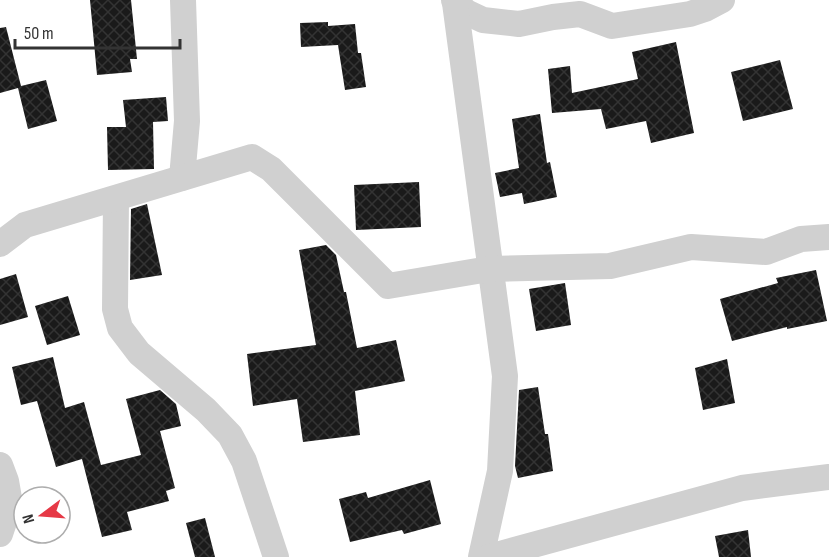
<svg xmlns="http://www.w3.org/2000/svg" width="829" height="557" font-family="'Sofia Sans Condensed',sans-serif">
<defs>
<pattern id="building-cross-hatch" width="8" height="8" patternUnits="userSpaceOnUse" patternTransform="scale(1.5)"><rect width="8" height="8" fill="#1a1a1a"/><path d="M0 0l8 8M0 8l8-8" fill="none" stroke="#333"/></pattern>
</defs>
<rect width="100%" height="100%" fill="#fff"/>
<g fill="url(#building-cross-hatch)">
<path d="M 90,0 L 131,0 L 137,59 L 130,59 L 132,72 L 97,75 Z"/>
<path d="M 328,22 L 328,26 L 355,24 L 358,53 L 361,53 L 366,87 L 345,90 L 338,45 L 301,47 L 300,23 Z"/>
<path d="M 6,27 L 21,86 L 46,80 L 57,121 L 28,129 L 18,88 L 0,93 L 0,28 Z"/>
<path d="M 676,42 L 694,133 L 651,143 L 646,121 L 606,129 L 601,109 L 552,113 L 548,69 L 570,66 L 572,93 L 638,79 L 632,52 Z"/>
<path d="M 780,60 L 793,109 L 743,121 L 731,72 Z"/>
<path d="M 166,97 L 168,121 L 153,122 L 154,169 L 108,170 L 107,127 L 126,127 L 123,100 Z"/>
<path d="M 540,114 L 547,163 L 550,162 L 557,197 L 524,204 L 522,193 L 500,197 L 495,173 L 519,168 L 512,119 Z"/>
<path d="M 419,182 L 421,227 L 356,230 L 354,185 Z"/>
<path d="M 147,204 L 162,275 L 130,280 L 131,209 Z"/>
<path d="M 326,245 L 336,255 L 344,292 L 346,292 L 357,348 L 396,340 L 405,381 L 355,391 L 360,435 L 303,442 L 297,399 L 253,406 L 247,354 L 316,345 L 299,250 Z"/>
<path d="M 816,270 L 827,321 L 787,329 L 787,327 L 732,341 L 720,299 L 778,283 L 776,278 Z"/>
<path d="M 16,274 L 28,317 L 0,325 L 0,279 Z"/>
<path d="M 565,283 L 571,325 L 536,331 L 529,289 Z"/>
<path d="M 68,296 L 80,335 L 47,345 L 35,306 Z"/>
<path d="M 53,357 L 65,408 L 84,402 L 101,465 L 141,455 L 126,399 L 160,390 L 176,404 L 181,426 L 160,431 L 175,488 L 166,491 L 169,501 L 127,512 L 132,530 L 102,537 L 82,459 L 56,467 L 37,401 L 21,405 L 12,367 Z"/>
<path d="M 727,359 L 735,403 L 703,410 L 695,368 Z"/>
<path d="M 538,387 L 545,434 L 548,434 L 553,471 L 518,478 L 515,466 L 519,390 Z"/>
<path d="M 430,480 L 441,524 L 404,534 L 402,530 L 350,542 L 339,499 L 366,492 L 368,498 Z"/>
<path d="M 205,518 L 215,557 L 195,557 L 186,523 Z"/>
<path d="M 748,530 L 751,557 L 719,557 L 715,536 Z"/>
</g>
<g fill="none" stroke-linecap="round" stroke-linejoin="round">
<g stroke="#d0d0d0" stroke-width="26">
<path d="M 454,0 L 466,12 L 483,20 L 519,24 L 553,17 L 580,14 L 612,26 L 690,14 L 705,9 L 722,0"/>
<path d="M 455,3 L 505,376 L 500,471 L 481,557"/>
<path d="M 182,178 L 187,121 L 183,0"/>
<path d="M 116,199 L 115,309 L 120,328 L 139,353 L 206,410 L 230,435 L 244,461 L 276,557"/>
<path d="M 0,244 L 25,225 L 252,157 L 271,169 L 388,286 L 489,269 L 610,266 L 691,247 L 766,252 L 801,239 L 829,237"/>
<path d="M 0,465 L 6,481 L 10,504 L 0,534"/>
<path d="M 489,557 L 742,488 L 829,477"/>
</g>
</g>
<g transform="translate(42 515) rotate(254)"><circle r="28" fill="#ffffff" stroke="#adadad" stroke-width="1.5"/>
<path d="M0-4.5L10 22L0 15L-10 22Z" fill="#e63946"/>
<text y="-9" font-size="16" font-weight="bold" text-anchor="middle" fill="#333333">N</text>
</g>
<path d="M15 39v9h165v-9" fill="none" stroke="#333333" stroke-width="3"/>
<text x="24" y="39" font-size="18" fill="#333333" stroke="#ffffff" stroke-width="4.5" paint-order="stroke">50 m</text>
</svg>
